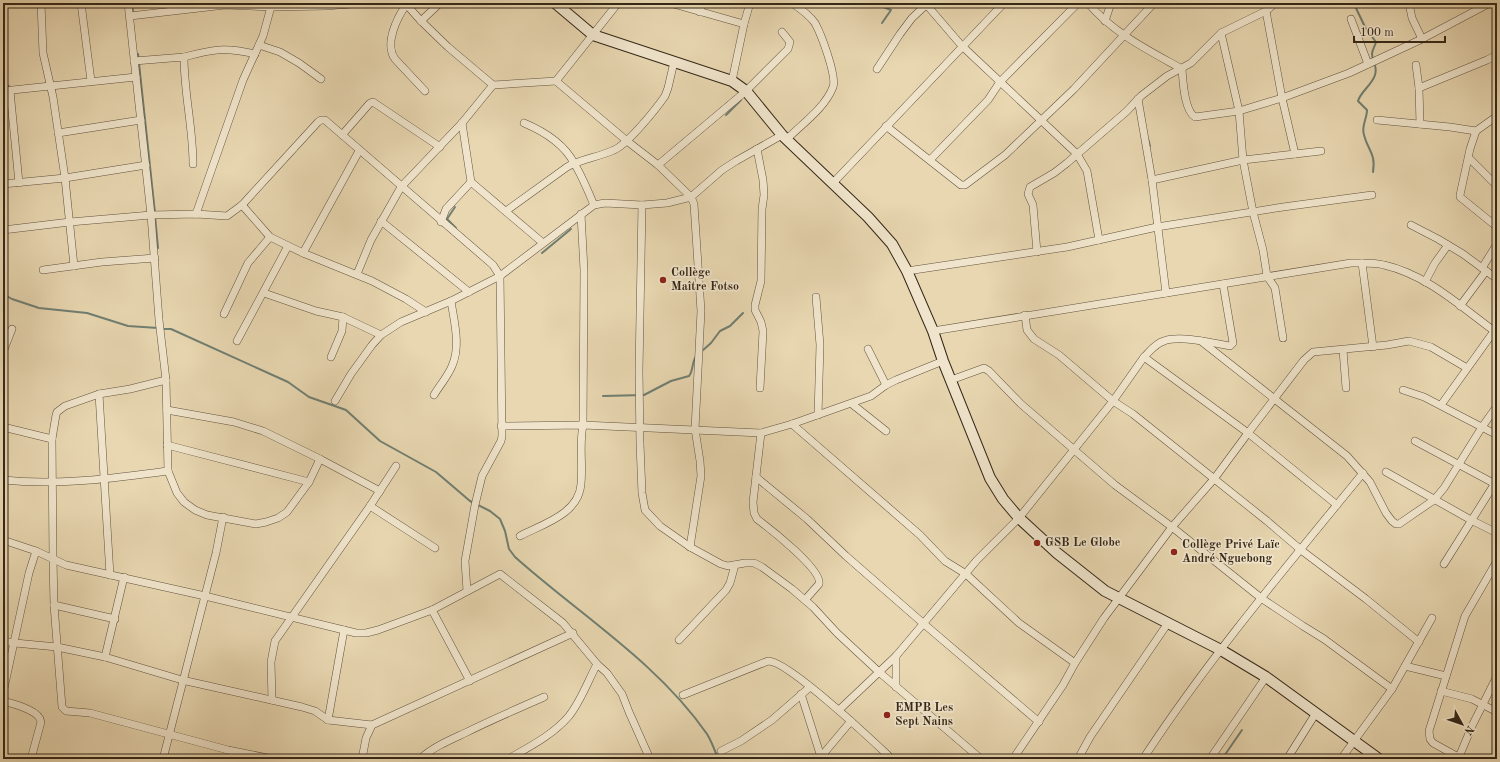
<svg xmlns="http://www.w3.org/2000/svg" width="1500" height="762" font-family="'Old Standard TT',serif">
<rect width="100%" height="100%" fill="#e8d7b1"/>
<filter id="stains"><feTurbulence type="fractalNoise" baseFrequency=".005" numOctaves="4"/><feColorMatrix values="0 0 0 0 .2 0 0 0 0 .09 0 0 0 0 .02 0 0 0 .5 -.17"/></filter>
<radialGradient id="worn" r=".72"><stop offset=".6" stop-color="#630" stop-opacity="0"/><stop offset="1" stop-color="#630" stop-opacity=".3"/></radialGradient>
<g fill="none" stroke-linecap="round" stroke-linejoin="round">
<g stroke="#707f72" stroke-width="2">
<path d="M 132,3 L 133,12"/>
<path d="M 880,3 L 881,6 L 891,10 L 882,23"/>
<path d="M 1351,3 L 1355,6 L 1366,29 L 1376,42 C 1375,46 1372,50 1372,54 C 1372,61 1378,66 1375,75 C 1372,85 1361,91 1358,101 L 1367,110 C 1367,119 1361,126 1364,135 C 1368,151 1376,153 1373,172"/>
<path d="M 138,54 L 155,213"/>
<path d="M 6,84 L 11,88"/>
<path d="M 726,115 L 741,100"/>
<path d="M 1148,139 L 1150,146"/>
<path d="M 455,207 L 447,219 L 456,228"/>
<path d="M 155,216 L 158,248"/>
<path d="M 542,253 L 571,229"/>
<path d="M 3,294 L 12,299 L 39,308 L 87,313 L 128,326 L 158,328"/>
<path d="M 162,329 L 171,329 L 288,382 L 309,397 L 346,410 L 380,441 L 436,472 L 470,501 L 490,511 L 500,519 L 505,531 L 509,549 L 515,557 C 580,615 657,662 707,734 C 712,742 715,751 718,759"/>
<path d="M 702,351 L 711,343 L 720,331 L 730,326 L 743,313"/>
<path d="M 603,396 L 644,395 L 671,381 L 689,376 C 694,370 691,362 697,355"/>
<path d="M 1222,759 L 1242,730"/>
</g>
<defs>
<g id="street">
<path d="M 41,3 L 43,53 L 53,97 L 65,178 L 74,266"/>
<path d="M 81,3 L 91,81"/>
<path d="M 128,3 L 151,215 L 159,320 L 166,380 L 168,471 L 177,493 L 184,502 L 195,510 L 207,515 L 256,524 L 266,522 L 278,518 L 287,512 L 309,482 L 320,459"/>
<path d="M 405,3 L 421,21 L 448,47 L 493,85 L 556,81 L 618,3"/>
<path d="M 670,3 L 744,24"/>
<path d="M 925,3 L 962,46 L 1077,154 L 1087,171 L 1099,240"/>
<path d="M 1088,3 C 1113,33 1148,50 1182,69 C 1183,81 1184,110 1195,117 L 1239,111 L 1282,98 L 1349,73 L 1422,39 L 1490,3"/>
<path d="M 1272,3 L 1272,6 L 1266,11 L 1221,33 L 1239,111 L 1243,160 L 1253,212 L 1263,250 L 1267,276 L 1275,288 L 1283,338"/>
<path d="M 1409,3 L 1412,18 L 1422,39"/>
<path d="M 406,5 C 397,18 384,44 395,59 L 425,91"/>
<path d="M 1266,11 L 1282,98 L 1295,154"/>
<path d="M 700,12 L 702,3"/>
<path d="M 130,16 L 225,5 L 272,7 L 326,6 L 364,3"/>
<path d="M 1351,19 L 1368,64"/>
<path d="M 421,21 L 440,3"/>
<path d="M 1105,21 L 1111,3"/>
<path d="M 259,45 L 280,52 L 299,63 L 321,79"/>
<path d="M 184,57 C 214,49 225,47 255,54"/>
<path d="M 134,61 L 184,57 C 184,93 193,128 193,164"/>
<path d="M 1416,65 L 1419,88"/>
<path d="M 877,69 L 900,34 L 912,18 L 928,3"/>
<path d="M 556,81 L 627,141 L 658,165 L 691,197 L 694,204 L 701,311 L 695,429 L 700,461 L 701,476 L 690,547"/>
<path d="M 732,81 L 744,24 L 750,3"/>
<path d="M 3,91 L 136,77"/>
<path d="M 10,91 L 19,183"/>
<path d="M 1138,99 L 1152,180 L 1166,293"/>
<path d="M 1497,116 L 1476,131 L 1470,149 L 1460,195 L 1460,197 L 1497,227"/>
<path d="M 1377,120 L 1450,127 L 1476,131"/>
<path d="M 462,123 L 471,182 L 543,243"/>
<path d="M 524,123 C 543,131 564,144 574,163 C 582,176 588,191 594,205"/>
<path d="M 1420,124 L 1419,88 L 1487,60 L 1497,55"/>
<path d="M 886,126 L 961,185 L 965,185 L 1005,155 L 1074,89 L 1154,3"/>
<path d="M 58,133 L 141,120"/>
<path d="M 342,135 L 370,103 L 373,102 L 440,147"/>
<path d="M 787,139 C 802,124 825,108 833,87 C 837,76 821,34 815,23 C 809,15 801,9 792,3"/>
<path d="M 757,149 L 763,180 L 764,195 L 762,209 L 761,281 L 755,305 L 755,310 L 761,322 L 763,331 L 760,388"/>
<path d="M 1469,158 L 1497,186"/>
<path d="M 930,160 L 988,100 L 1000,82 L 1078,3"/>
<path d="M 658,165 L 746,91 L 788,49 L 790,42 L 782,32"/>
<path d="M 1152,180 L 1243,160 L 1321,151"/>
<path d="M 3,184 L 65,178 L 146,165"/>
<path d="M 832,184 L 1004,3"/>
<path d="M 242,205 L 270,237 L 303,253 L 372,281 L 406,299 L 426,312"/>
<path d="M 642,205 L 639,371 L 640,444 L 642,493 L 645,510 L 660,526 L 690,547 L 721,564 L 728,566 L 745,563 L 754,563 L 762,567 L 792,589 L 813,607 L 837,633 L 879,672 L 981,759"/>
<path d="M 506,211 L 567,167 C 581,159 599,157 614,150 C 628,144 656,109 665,96 L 668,88 L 674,62"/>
<path d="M 196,214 L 243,80 L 263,36 L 272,3"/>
<path d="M 381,221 L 469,292"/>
<path d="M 441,222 L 446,209 L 471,182"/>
<path d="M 1411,225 L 1438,239 L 1463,254 L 1497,279"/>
<path d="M 3,230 L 70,222 L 151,215 L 196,214 L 227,216 L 242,205 L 318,122 L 321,120 L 325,120 L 493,265 L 500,276 L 502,436 L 501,441 L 482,476 L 475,505 L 465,561 L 467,591"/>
<path d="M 1037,252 L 1033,205 L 1028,194 L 1030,187 L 1054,173 L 1067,163 L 1127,111 L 1141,96 L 1167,76 L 1191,63 L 1221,33"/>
<path d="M 303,253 L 359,151"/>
<path d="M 1362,263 L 1373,347"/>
<path d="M 1482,268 L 1497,244"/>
<path d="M 43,270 L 102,262 L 155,258"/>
<path d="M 907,271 L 1067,247 L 1157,227 L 1283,207 L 1372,195"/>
<path d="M 357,274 L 371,240 L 401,187 L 462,123 L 493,85"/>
<path d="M 1425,282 L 1435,263 L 1448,245"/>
<path d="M 264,293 L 316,311 L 343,317 L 381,335"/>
<path d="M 816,297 L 820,345 L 818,415"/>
<path d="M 1460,306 L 1486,271"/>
<path d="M 224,314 L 248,263 L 270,237"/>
<path d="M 1025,315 L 1027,330 L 1034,339 L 1059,355 L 1113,401 L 1133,414 L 1267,521 L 1301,550 L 1366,599 L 1419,642"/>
<path d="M 933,331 L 1351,263 C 1362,263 1373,262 1384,265 C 1428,275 1462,308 1497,333"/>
<path d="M 237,341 L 288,246"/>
<path d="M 1201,341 L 1347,456 L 1370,482 L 1386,513 L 1392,521 L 1396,524 L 1399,524 L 1434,500 L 1444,488 L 1482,427 L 1497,406"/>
<path d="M 868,349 L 886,385"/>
<path d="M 1343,350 L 1346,388"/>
<path d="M 3,352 L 12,329"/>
<path d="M 331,357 L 342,331 L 343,317"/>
<path d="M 1144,357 C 1150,351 1156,343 1164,341 C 1180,335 1213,343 1230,346 L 1233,343 L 1223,284"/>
<path d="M 166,380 L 130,389 L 99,394 L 65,406 L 57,412 L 56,415 L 52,439 L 53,559 L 54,605 L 62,707 L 66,711 L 90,713 L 228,750 L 273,759"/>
<path d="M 951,380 L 984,368 L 989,371 L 1021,404 L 1115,485 L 1172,527 L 1261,598 L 1303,626 L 1324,639 L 1392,689"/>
<path d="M 3,389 L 4,427"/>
<path d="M 1403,390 L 1424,397 L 1497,435"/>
<path d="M 99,394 L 110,575"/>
<path d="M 434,395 C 440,385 448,376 452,366 C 461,346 454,321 451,301"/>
<path d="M 335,401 L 351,374 L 372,345 L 381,335 L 401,322 L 451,301 L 500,276 L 594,205 L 605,203 L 642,205 L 667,203 L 691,197 L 722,170 L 736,161 L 782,135"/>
<path d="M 852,404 L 886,431"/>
<path d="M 1441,405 L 1497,327"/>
<path d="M 167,410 L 234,422 L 263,431 L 320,459 L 380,491"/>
<path d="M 792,424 L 920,535 L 945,561 L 966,574 L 1019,623 L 1075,663"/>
<path d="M 501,426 L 583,425 L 761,433 L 792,424 L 871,396 L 886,385 L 896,380 L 943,361"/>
<path d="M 3,427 L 52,439"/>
<path d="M 761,433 L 753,502 L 754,513 L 757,519 C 769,528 823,570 819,584 L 805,600"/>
<path d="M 1415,441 L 1497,485"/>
<path d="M 167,445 L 309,482"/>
<path d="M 1386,472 L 1471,520 L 1497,533"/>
<path d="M 756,477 L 807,519 L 846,556 L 924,624 L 1039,722"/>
<path d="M 3,480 C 58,486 113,478 168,471"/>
<path d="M 1337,505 L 1248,433 L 1304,360 L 1313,352 L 1387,345 L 1409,341 L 1431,347 L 1467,368"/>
<path d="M 370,506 L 435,548"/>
<path d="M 520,536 C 543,524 579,514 581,484 C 583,464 579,445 583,425 L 584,270 L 581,214"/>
<path d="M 3,540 L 36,551 L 66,565 L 205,596 L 356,633 L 366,633 L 378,630 L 432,610 L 500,574 L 563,623 L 597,664 L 607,673 L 622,694 L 629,712 L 650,759"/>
<path d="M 1444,564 L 1497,480"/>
<path d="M 54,605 L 115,619"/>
<path d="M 432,610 L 470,681"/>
<path d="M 679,640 L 726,590 L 730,583 L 735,565"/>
<path d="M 3,641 L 15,643 L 57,647 L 105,657 L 182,680 L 302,707 L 315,711 L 328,720 L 372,725"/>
<path d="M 105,657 L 124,577"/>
<path d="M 1405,666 L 1446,676"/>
<path d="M 896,687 L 896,656"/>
<path d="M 1441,691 L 1472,699 L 1497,712"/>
<path d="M 3,693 L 29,573 L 36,551"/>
<path d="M 801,694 L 821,757"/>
<path d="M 683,695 L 768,661 C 787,660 874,742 892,759"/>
<path d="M 272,700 L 271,662 L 275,641 L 370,506 L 396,466"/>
<path d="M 3,701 C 13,704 40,710 41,722 L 31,759"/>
<path d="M 839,710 L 896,656 L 977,560 L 1019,518 L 1113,401 L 1144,357 L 1248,433 L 1214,479 L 1172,527 L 1104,618 L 1075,663 L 1063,685 L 1013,759"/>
<path d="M 328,720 L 344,630"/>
<path d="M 721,751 L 741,741 L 772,720 L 810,687"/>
<path d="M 1459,757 L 1472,726 L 1497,676"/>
<path d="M 163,759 L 216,553 L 223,517"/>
<path d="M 362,759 L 366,738 L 372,725 L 573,633"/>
<path d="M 420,759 C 433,747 450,740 465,733 C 491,720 517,709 544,697"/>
<path d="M 508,759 C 529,747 553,735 569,716 C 581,701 588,681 597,664"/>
<path d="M 819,759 L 851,721"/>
<path d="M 1078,759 L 1090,737 L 1168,623"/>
<path d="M 1143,759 C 1209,658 1287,566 1363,473"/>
<path d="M 1210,759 L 1266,677"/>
<path d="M 1287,759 L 1316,713"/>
<path d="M 1341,759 L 1392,689 L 1432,618"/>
<path d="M 1462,759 L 1433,743 L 1430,739 L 1429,731 L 1465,616 L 1497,561"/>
</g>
<path id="secondary" d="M 555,3 L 593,35 L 732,81 L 746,91 L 782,135 L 868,217 L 892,244 L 907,271 L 933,331 L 943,361 L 990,478 L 1003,499 L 1019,518 L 1057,553 L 1105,591 L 1221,650 L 1266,677 L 1379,759"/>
</defs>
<use href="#street" stroke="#62533e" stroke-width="8"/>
<use href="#secondary" stroke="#352717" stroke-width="12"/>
<use href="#street" stroke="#f0e5cc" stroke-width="7"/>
<use href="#secondary" stroke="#f0e5cc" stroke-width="10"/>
</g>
<g fill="#8f2418" stroke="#f0e5cc" stroke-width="1.5">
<circle cx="663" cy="280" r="4"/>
<circle cx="1037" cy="543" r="4"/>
<circle cx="1174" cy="552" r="4"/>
<circle cx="887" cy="715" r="4"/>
</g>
<g text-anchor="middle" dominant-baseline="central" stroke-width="3.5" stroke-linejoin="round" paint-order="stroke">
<g font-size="12" font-weight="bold" fill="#352717" stroke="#f0e5cc" text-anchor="start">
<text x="671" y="273">Collège<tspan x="671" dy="14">Maître Fotso</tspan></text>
<text x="1045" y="543">GSB Le Globe</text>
<text x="1182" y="545">Collège Privé Laïc<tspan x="1182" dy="14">André Nguebong</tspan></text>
<text x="895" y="708">EMPB Les<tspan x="895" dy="14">Sept Nains</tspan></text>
</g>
</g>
<rect width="1500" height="762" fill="none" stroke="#e8d7b1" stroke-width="16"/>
<rect x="4" y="4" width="1492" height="754" fill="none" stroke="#352717" stroke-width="2"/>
<rect x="8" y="8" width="1484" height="746" fill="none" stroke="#352717"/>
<g transform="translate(1462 724) rotate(130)" stroke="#f0e5cc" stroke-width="3" paint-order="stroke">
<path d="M0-3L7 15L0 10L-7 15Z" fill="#352717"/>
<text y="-6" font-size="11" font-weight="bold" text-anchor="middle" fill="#352717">N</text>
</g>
<path d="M1354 36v6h91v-6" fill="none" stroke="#352717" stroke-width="2"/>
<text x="1360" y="36" font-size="12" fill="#352717" stroke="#f0e5cc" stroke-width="3" paint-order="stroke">100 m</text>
<rect width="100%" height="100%" filter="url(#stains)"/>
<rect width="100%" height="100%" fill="url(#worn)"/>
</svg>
